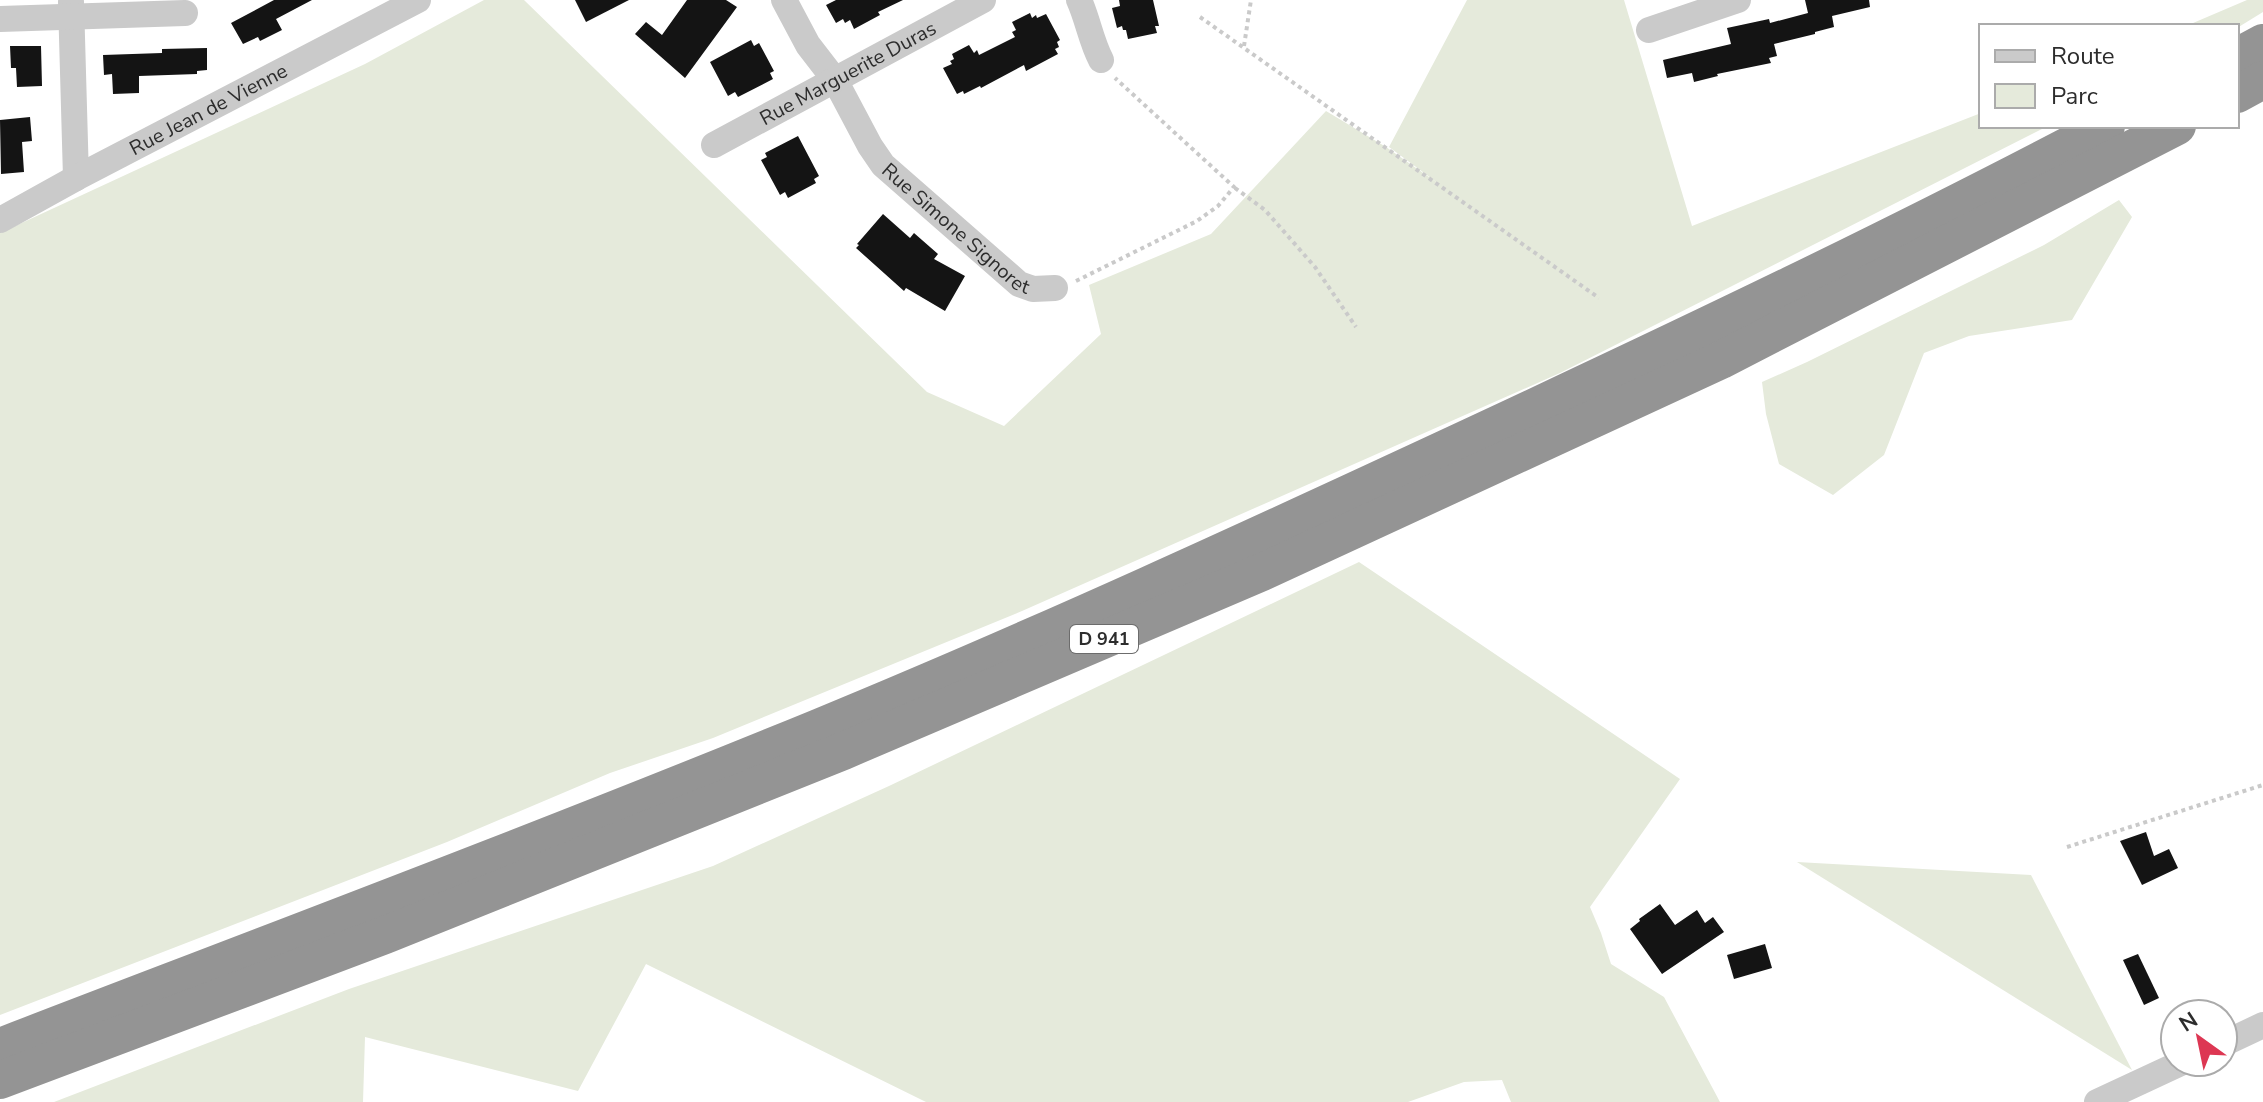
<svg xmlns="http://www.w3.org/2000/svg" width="2263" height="1102" font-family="'Nunito Sans',sans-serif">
<rect width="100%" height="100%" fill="#fff"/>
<g fill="#e5eadb">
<path d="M 484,0 L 524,0 L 927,392 L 1004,426 L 1101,334 L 1089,285 L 1211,234 L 1326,111 L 1386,147 L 1439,184 L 1389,147 L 1467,0 L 1624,0 L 1692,226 L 1981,113 L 1981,126 L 2048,126 L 1560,373 L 1022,611 L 713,738 L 610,773 L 447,842 L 0,1015 L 0,233 L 365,64 Z"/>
<path d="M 2247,0 L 2263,0 L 2263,12 L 2237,28 L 2237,26 L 2186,26 Z"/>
<path d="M 2119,200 L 2132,217 L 2072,320 L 1969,336 L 1924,353 L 1884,455 L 1833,495 L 1779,464 L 1766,414 L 1762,382 L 1807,362 L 2044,245 Z"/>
<path d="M 1359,562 L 1680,779 L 1590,907 L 1601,933 L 1611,964 L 1664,997 L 1720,1102 L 1511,1102 L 1502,1080 L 1464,1082 L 1408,1102 L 926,1102 L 646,964 L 578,1091 L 365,1037 L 363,1102 L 54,1102 L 349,989 L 713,866 L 889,786 Z"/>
<path d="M 1797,862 L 2031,875 L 2132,1070 Z"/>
</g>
<g fill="#141414">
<path d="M 274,0 L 312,0 L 276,19 L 282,30 L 260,41 L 258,37 L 243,44 L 231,23 Z"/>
<path d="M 575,0 L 629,0 L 586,22 Z"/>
<path d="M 687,0 L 726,0 L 737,7 L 685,78 L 635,34 L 646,22 L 662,35 Z"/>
<path d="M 836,0 L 903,0 L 878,12 L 880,15 L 854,29 L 850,20 L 845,23 L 843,19 L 836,23 L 826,5 Z"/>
<path d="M 1119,0 L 1153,0 L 1159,26 L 1155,26 L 1157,33 L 1128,39 L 1126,30 L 1123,30 L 1122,26 L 1117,28 L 1112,8 L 1120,6 Z"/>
<path d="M 1805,0 L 1869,0 L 1870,7 L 1832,16 L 1834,27 L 1815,32 L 1815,34 L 1774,44 L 1777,56 L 1769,58 L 1771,63 L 1717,74 L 1718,76 L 1694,82 L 1692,73 L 1667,78 L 1663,60 L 1731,44 L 1727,28 L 1769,19 L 1770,23 L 1808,13 Z"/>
<path d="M 1030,13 L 1032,18 L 1036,15 L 1037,18 L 1046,14 L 1060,40 L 1057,42 L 1059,47 L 1055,49 L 1058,54 L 1026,71 L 1024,65 L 981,88 L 980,86 L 964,94 L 963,91 L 957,94 L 943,68 L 952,64 L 950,61 L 954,59 L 952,54 L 969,45 L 974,53 L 977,50 L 979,55 L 1015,37 L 1012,32 L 1016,30 L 1012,22 Z"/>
<path d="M 751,40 L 754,46 L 759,43 L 774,71 L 770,73 L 773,79 L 738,97 L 735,92 L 728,96 L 710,62 Z"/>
<path d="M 10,46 L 41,46 L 42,86 L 17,87 L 16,68 L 11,68 Z"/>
<path d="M 207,48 L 207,70 L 197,71 L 197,74 L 139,76 L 139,93 L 113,94 L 112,74 L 104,75 L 103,55 L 162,53 L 162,49 Z"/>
<path d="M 30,117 L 32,141 L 22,142 L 24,172 L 1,174 L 0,120 Z"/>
<path d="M 798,136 L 819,176 L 814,179 L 816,183 L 788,198 L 785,192 L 780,195 L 761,160 L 767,157 L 765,153 Z"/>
<path d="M 883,214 L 910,238 L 914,233 L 938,254 L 934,259 L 965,276 L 945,311 L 906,288 L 904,291 L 856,248 L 859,245 L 857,244 Z"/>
<path d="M 2146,832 L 2154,856 L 2169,849 L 2178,868 L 2142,885 L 2120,841 Z"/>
<path d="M 1660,904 L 1675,925 L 1697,910 L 1705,923 L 1713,917 L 1724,932 L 1662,974 L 1630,929 L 1640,921 L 1639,919 Z"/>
<path d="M 1765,944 L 1772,968 L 1734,979 L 1727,955 Z"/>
<path d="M 2138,954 L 2159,998 L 2144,1005 L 2123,960 Z"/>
</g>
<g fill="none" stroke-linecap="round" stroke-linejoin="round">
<g stroke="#cacaca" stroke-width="4" stroke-dasharray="4 4" stroke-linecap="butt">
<path d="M 1200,17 L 1599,298"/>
<path d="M 1244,46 L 1251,0"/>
<path d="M 1235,188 L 1265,210 L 1315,267 L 1356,327"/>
<path d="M 1076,281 L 1197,221 L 1218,206 L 1234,187 L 1115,78"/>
<path d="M 2067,847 L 2263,785"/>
</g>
<g stroke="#cacaca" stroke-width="26">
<path id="s1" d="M 784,0 L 808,45 L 835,80 L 870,146 L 883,165 L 1019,284 L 1033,289 L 1055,288"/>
<path d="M 1079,0 C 1088,20 1091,41 1101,60"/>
<path d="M 71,2 L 76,178"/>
<path d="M 0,19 L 185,13"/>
<path d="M 1649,30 L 1738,0"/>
<path id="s2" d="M 714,145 L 983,0"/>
<path id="s3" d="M 0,220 L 76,178 L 418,0"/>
<path d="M 2223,1044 L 2263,1025"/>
<path d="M 2097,1102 L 2183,1062"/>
</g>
<g stroke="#949494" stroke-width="38">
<path d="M 2237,57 L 2263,43"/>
<path d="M 2237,94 L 2263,80"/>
<path d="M 0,1047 C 273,942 547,839 818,728 C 1039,637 1256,537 1473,436 C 1685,337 1898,236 2106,126"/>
<path d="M 0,1080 L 385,935 L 843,751 L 1262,572 L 1721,360 L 2177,126"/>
</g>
</g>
<g text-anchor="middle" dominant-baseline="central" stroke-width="8" stroke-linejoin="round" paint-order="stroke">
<rect fill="#fff" stroke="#6c6c6c" stroke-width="2" x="1070" y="625" width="68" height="28" rx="6"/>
<g font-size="18" font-weight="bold" fill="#2d2d2d">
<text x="1104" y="639">D 941</text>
</g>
<g font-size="20" fill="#2d2d2d" stroke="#fff">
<text stroke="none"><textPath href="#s2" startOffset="152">Rue Marguerite Duras</textPath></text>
<text stroke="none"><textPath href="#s3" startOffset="236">Rue Jean de Vienne</textPath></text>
<text stroke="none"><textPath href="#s1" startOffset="290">Rue Simone Signoret</textPath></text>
</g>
</g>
<rect x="1979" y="24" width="260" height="104" fill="#ffffff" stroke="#ababab" stroke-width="2"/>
<rect x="1995" y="50" width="40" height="12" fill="#cacaca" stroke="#ababab" stroke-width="2"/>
<text x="2051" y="64" font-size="24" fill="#2d2d2d">Route</text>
<rect x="1995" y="84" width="40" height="24" fill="#e5eadb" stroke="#ababab" stroke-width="2"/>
<text x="2051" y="104" font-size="24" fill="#2d2d2d">Parc</text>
<g transform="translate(2199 1038) rotate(327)"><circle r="38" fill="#ffffff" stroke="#ababab" stroke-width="2"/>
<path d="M0-6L14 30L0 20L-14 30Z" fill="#dd3753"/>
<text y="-12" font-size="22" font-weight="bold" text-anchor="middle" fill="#2d2d2d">N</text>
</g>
</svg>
